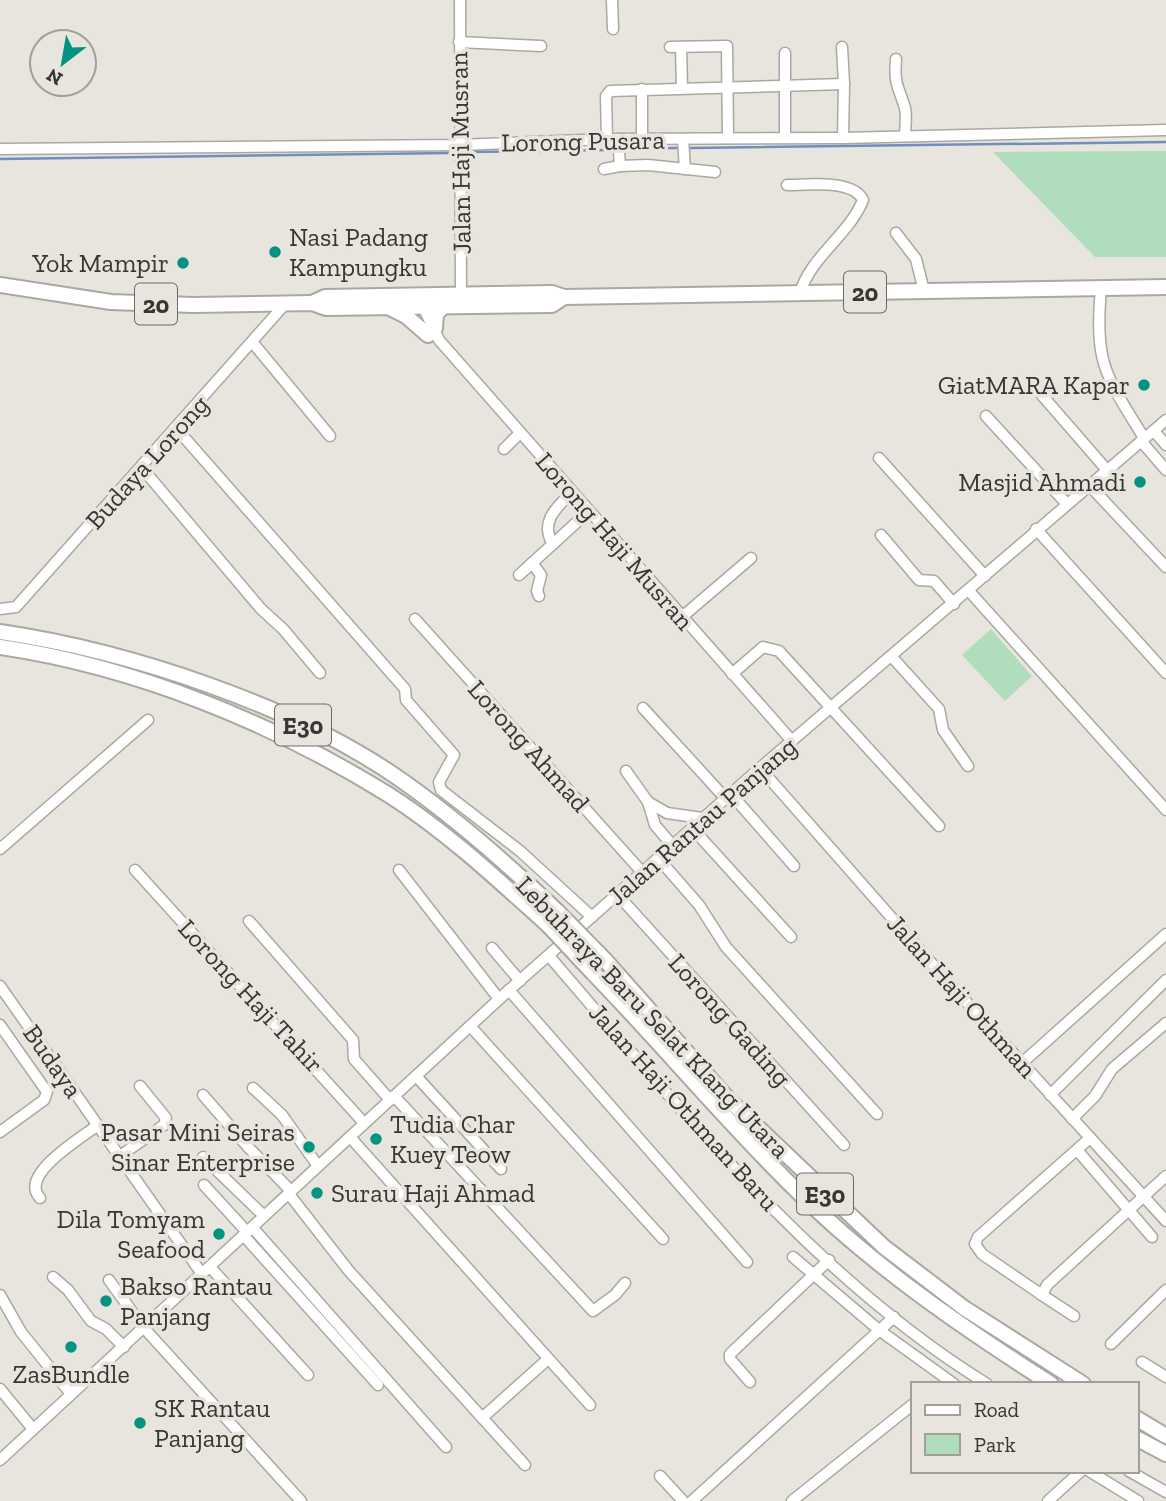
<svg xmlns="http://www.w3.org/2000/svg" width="1166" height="1501" font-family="'Zilla Slab',serif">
<rect width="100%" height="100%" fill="#e8e5de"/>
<g fill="#b0ddbb">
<path d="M 1166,151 L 1166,257 L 1095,257 L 993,152 Z"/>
<path d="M 991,629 L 1032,676 L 1005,701 L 962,655 Z"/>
</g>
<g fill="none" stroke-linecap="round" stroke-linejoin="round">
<g stroke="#708ebe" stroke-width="2.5">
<path d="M 691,148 L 1166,142"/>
<path d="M 626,149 L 676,148"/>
<path d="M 467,152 L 611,150"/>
<path d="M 0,159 L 451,153"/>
</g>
<defs>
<g id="minor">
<path d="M 460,0 L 461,298"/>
<path d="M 612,0 L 613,29"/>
<path d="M 459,42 L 541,46"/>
<path d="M 670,47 L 727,46 L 728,138"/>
<path d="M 681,47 L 682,88"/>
<path d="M 842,47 L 844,84"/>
<path d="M 896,59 C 894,85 898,85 905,108 C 907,116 905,128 905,136"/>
<path d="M 642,89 L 642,139"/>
<path d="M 785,138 L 785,53"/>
<path d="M 607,139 L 606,96 L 610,91 L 844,84 L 843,138"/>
<path d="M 618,139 L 620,166 L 648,165 L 715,172"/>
<path d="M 683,139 L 685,169"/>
<path d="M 0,149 L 459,145 L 607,139 L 843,138 L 1166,130"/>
<path d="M 604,169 L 620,166"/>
<path d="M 787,185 C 807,185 853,179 863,200 C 849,235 811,256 800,293"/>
<path d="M 896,233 L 916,259 L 924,291"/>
<path d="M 1101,289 C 1094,364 1106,376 1144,438"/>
<path d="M 425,301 L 426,313 L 439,340 L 792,741"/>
<path d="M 253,343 L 330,436"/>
<path d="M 1034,386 L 1106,469"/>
<path d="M 986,416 L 1066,503"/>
<path d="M 176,428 L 405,689 L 406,700 L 454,755 L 439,782 L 441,790 L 520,851 L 592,917"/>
<path d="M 1154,431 L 1166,445"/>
<path d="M 1141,441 L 1166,470"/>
<path d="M 504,449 L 520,433"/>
<path d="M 879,458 L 985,576"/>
<path d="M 142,468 L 261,609 L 283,629 L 320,673"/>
<path d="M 1089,485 L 1166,567"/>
<path d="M 1036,529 L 1166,673"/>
<path d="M 881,535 L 919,580 L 934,581 L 954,604"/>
<path d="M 553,544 C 539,522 557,507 572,492"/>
<path d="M 532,563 L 541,575 L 537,591 L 539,596"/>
<path d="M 519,575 L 589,511"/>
<path d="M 969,591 L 1166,810"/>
<path d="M 0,609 L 16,607 L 286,303"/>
<path d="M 682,617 L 751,558"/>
<path d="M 415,619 L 642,872"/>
<path d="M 892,657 L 939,709 L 943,730 L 968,766"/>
<path d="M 732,674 L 763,647 L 779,651 L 939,826"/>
<path d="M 643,708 L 726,799"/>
<path d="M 760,768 L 949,983 L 1166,1221"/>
<path d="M 626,771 L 648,802 L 655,825 L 672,845"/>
<path d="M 731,794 L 794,866"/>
<path d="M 648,802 L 667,813 L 702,818"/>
<path d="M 692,828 L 791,937"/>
<path d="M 0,849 L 148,720"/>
<path d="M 658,858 L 699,905 L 726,947 L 877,1114"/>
<path d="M 135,870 L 364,1123"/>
<path d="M 399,870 L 499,999"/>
<path d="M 617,894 L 844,1145"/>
<path d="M 249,921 L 353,1040 L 354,1059 L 390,1100"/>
<path d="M 492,948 L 520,981"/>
<path d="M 549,956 C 682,1110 812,1276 987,1384"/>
<path d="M 0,986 L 202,1274"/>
<path d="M 509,990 L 747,1262"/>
<path d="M 0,1025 L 47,1092 L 44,1100 L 0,1132"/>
<path d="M 470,1026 L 663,1239"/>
<path d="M 1022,1063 L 1166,934"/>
<path d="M 416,1076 L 501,1169"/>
<path d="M 253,1088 L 282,1115 L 318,1166"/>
<path d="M 203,1095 L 248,1147 L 291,1191"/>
<path d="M 1050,1095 L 1166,980"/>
<path d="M 394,1096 L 593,1311 L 615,1295 L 625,1283"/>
<path d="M 1072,1119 L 1095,1096 L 1112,1069 L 1166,1023"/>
<path d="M 350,1137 L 590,1405"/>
<path d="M 1077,1150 L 1152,1237"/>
<path d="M 120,1156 L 164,1125 L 166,1118 L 140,1086"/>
<path d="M 203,1157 L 264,1216"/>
<path d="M 204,1185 L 247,1232"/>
<path d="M 289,1194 L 349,1271 L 525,1465"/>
<path d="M 40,1198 C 18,1175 81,1138 98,1125"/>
<path d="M 253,1228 L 446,1447"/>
<path d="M 244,1236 L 378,1385"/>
<path d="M 793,1257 L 879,1330 L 954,1384"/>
<path d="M 210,1267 L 308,1375"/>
<path d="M 53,1277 L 68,1290 L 91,1321 L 106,1329 L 124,1347"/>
<path d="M 109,1280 L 144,1328 L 301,1501"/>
<path d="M 0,1295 L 21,1332 L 71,1394"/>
<path d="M 1042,1295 L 982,1254 L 975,1244 L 978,1237 L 1090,1138"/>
<path d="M 1074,1316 L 1042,1295 L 1047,1285 L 1166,1176"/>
<path d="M 1111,1344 L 1166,1290"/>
<path d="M 1142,1362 L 1166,1377"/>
<path d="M 750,1382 L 730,1359 L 730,1354 L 829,1260"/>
<path d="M 0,1389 L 33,1429"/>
<path d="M 482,1418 L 548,1359"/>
<path d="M 0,1460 L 509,990 L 760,768 L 1166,420"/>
<path d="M 1089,1471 L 1138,1501"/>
<path d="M 1129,1471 L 1166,1492"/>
<path d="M 660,1476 L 683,1501"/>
<path d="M 692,1501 L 894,1317"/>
<path d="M 792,1501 L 912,1405"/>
<path d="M 1048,1501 L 1081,1471"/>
</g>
<g id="highway">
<path d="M 0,285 L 111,302 L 193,305 L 312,303 L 326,308 L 552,305 L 564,297"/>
<path d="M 312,303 L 325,297 L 552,293 L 564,297 L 1166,287"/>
<path d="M 390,308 L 406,316 L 428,335"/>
<path d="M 435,328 L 436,314 L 444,306"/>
<path d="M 0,632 C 129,651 297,706 404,782 C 459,821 510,866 558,912"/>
<path d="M 0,647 C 136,667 273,723 389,795 C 447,832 498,880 549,926"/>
<path d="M 605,960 L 729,1100 L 884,1247 L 964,1308 L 1083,1384"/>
<path d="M 593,973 C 661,1043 723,1118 793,1187 C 870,1264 960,1326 1051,1384"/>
<path d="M 1136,1418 L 1166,1436"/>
<path d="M 1136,1438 L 1166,1454"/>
</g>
</defs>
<use href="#minor" stroke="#aaa8a1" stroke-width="13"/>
<use href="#highway" stroke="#aaa8a1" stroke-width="18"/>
<use href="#minor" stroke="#fff" stroke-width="10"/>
<use href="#highway" stroke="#fff" stroke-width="14"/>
<defs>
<g id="highway-bridge">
<path d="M 558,912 L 605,960"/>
<path d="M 549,926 L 593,973"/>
</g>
</defs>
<use href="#highway-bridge" stroke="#aaa8a1" stroke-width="18" stroke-linecap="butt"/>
<use href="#highway-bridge" stroke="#fff" stroke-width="14"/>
</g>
<g fill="#049380" stroke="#e8e5de" stroke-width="2.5">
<circle cx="275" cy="252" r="7"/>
<circle cx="183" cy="263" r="7"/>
<circle cx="1144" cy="385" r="7"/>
<circle cx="1140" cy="482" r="7"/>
<circle cx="376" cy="1139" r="7"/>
<circle cx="309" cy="1147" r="7"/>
<circle cx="317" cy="1193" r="7"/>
<circle cx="219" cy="1234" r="7"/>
<circle cx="106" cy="1301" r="7"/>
<circle cx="71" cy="1347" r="7"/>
<circle cx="140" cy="1423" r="7"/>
</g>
<g text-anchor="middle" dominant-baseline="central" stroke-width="7" stroke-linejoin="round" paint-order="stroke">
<g fill="#e8e5de" stroke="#6c6a66" stroke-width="2">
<rect x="844" y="271.5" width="42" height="41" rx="5"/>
<rect x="135" y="283.5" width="42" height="41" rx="5"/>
<rect x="275" y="704.5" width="56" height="41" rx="5"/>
<rect x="797" y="1173.5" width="56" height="41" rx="5"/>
</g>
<g font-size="24" font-weight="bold" fill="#373633">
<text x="865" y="292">20</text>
<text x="156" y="304">20</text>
<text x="303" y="725">E30</text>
<text x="825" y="1194">E30</text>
</g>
<g font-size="26" fill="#373633" stroke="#e8e5de">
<text transform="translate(583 141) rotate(-1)">Lorong Pusara</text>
<text transform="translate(460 153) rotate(-91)">Jalan Haji Musran</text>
<text transform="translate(147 462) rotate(-48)">Budaya Lorong</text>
<text transform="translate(615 541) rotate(49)">Lorong Haji Musran</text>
<text transform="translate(529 746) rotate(48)">Lorong Ahmad</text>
<text transform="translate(702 821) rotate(-41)">Jalan Rantau Panjang</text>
<text transform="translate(251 996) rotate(47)">Lorong Haji Tahir</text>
<text transform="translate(962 996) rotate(48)">Jalan Haji Othman</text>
<text transform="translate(653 1017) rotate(46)">Lebuhraya Baru Selat Klang Utara</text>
<text transform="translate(730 1020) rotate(48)">Lorong Gading</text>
<text transform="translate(53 1061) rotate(55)">Budaya</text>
<text transform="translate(684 1107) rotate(48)">Jalan Haji Othman Baru</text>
</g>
<g font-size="26" fill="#373633" stroke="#e8e5de" text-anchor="start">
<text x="289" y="237">Nasi Padang<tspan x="289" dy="30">Kampungku</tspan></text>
<text x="169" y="263" text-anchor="end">Yok Mampir</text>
<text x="1130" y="385" text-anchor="end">GiatMARA Kapar</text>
<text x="1126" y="482" text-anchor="end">Masjid Ahmadi</text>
<text x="390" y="1124">Tudia Char<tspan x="390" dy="30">Kuey Teow</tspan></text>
<text x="295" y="1132" text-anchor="end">Pasar Mini Seiras<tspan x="295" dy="30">Sinar Enterprise</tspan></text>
<text x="331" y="1193">Surau Haji Ahmad</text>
<text x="205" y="1219" text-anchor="end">Dila Tomyam<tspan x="205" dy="30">Seafood</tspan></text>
<text x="120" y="1286">Bakso Rantau<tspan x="120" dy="30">Panjang</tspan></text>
<text x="71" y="1374" text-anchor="middle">ZasBundle</text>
<text x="154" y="1408">SK Rantau<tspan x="154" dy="30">Panjang</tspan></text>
</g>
</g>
<rect x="911" y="1382" width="228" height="91" fill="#e8e5de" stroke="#a19f9a" stroke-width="2"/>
<rect x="925" y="1405" width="35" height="10" fill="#ffffff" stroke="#a19f9a" stroke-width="2"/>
<text x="974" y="1417" font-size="21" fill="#373633">Road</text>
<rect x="925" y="1434" width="35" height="21" fill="#b0ddbb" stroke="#a19f9a" stroke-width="2"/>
<text x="974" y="1452" font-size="21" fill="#373633">Park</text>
<g transform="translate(63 63) rotate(211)"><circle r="33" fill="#e8e5de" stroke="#a19f9a" stroke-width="2"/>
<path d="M0-5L12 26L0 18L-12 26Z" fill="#049380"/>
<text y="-10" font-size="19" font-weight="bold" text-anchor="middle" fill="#373633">N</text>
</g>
</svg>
